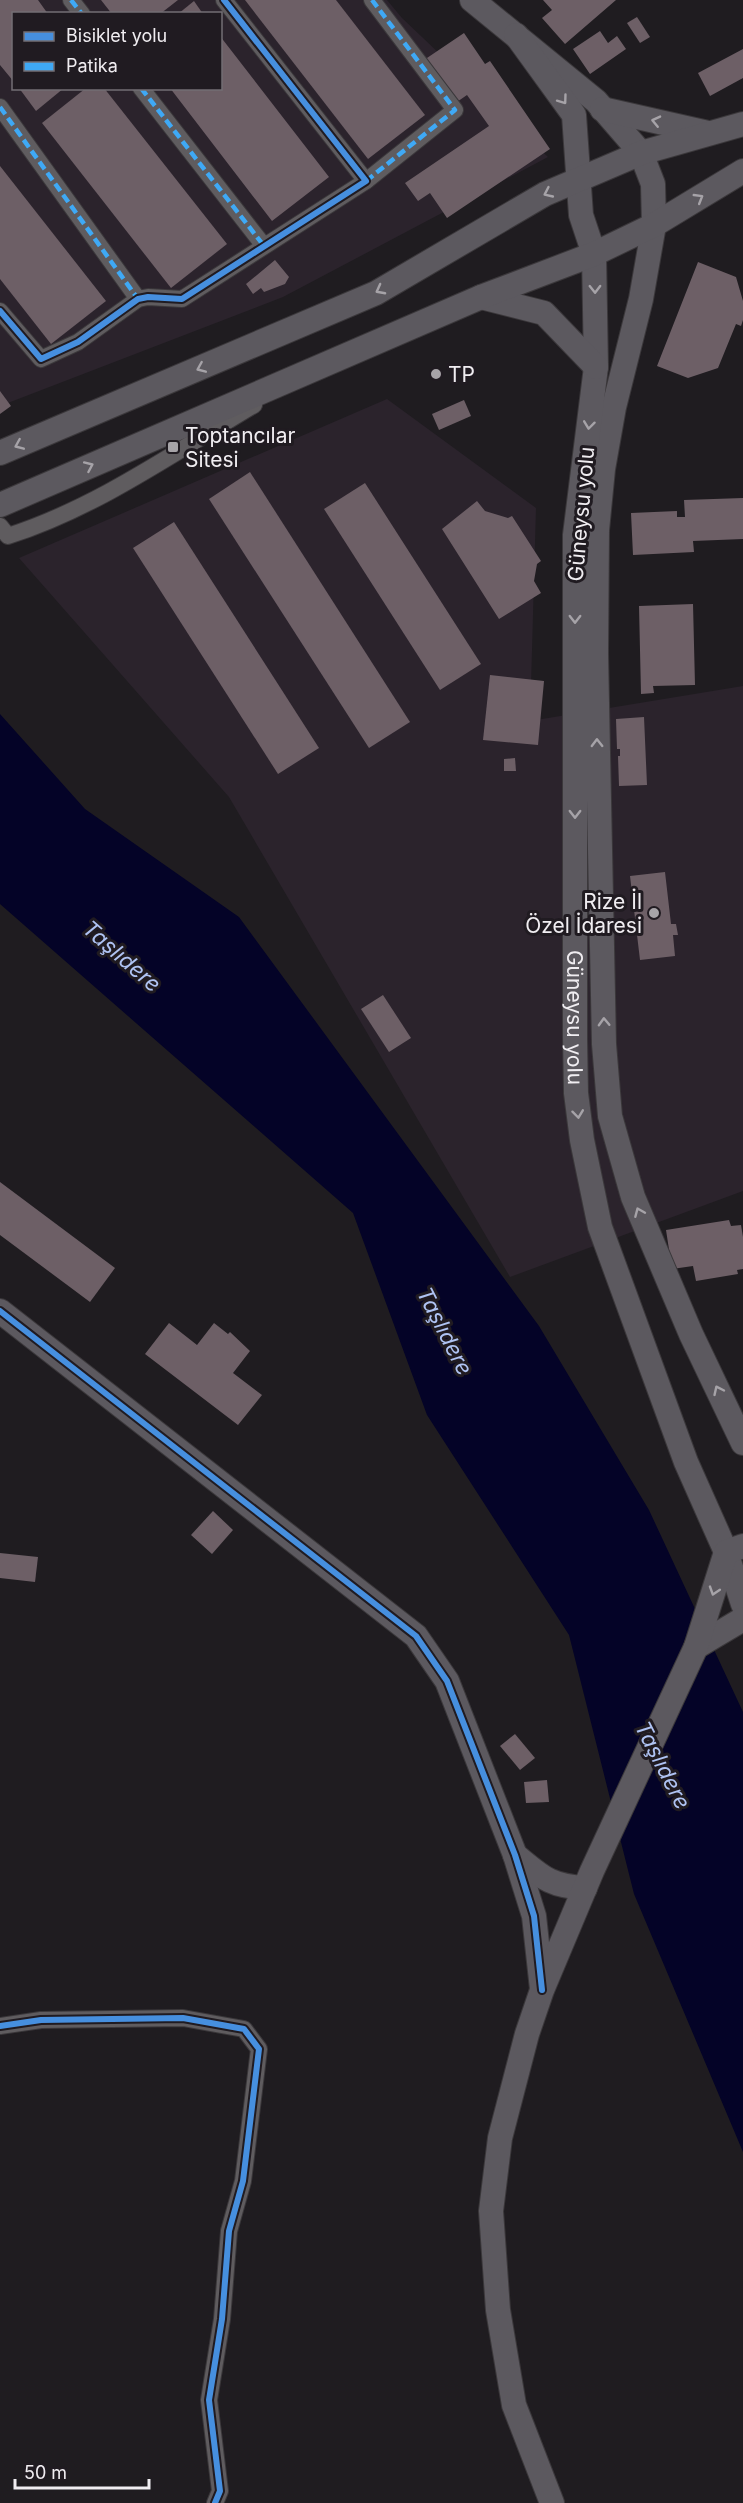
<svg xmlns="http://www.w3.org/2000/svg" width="743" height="2503" font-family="Inter,sans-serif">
<rect width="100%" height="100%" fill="#1f1c20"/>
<g fill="#2b232c" fill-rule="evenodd">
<path d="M 0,0 L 387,0 L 402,18 L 548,157 L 283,297 L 0,406 ZM 14,14 L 220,14 L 220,88 L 14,88 Z"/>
<path d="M 387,399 L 536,508 L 530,721 L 743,686 L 743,1191 L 510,1277 L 229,797 L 19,558 Z"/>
</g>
<path fill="#040327" d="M 0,714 L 85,809 L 239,917 L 539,1326 L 649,1510 L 743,1712 L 743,2152 L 634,1894 L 569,1635 L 427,1415 L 353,1213 L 0,904 Z"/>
<g fill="#6d5f66">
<path d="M 0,0 L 38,0 L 48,14 L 14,14 L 14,82 L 0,65 Z"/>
<path d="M 101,0 L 178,0 L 160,14 L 112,14 Z"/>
<path d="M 245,0 L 336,0 L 425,115 L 368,159 Z"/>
<path d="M 543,0 L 616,0 L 565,44 L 542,18 L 552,10 Z"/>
<path d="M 194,1 L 203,14 L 178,14 Z"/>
<path d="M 637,17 L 650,37 L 640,43 L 627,23 Z"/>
<path d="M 600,31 L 608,43 L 617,36 L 626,49 L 590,74 L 573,49 Z"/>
<path d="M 464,33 L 485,64 L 490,61 L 550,149 L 447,218 L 430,193 L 418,201 L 405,183 L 489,126 L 467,95 L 454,104 L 424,60 Z"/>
<path d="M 220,36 L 329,177 L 272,221 L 170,88 L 220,88 Z"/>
<path d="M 743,49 L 743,78 L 710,96 L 698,73 Z"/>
<path d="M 19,88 L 64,88 L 36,111 Z"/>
<path d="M 86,88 L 104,88 L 227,244 L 171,288 L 42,123 Z"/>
<path d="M 0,166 L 106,301 L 51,344 L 0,279 Z"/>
<path d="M 275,260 L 289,277 L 285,284 L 264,292 L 261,288 L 253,294 L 246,284 Z"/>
<path d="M 698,262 L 736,277 L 743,301 L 743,320 L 741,326 L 736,324 L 718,368 L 688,378 L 657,366 Z"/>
<path d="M 0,391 L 11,406 L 0,414 Z"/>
<path d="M 464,400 L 471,416 L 439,430 L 432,414 Z"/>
<path d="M 250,472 L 410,722 L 369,748 L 209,499 Z"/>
<path d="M 365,483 L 481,664 L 440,690 L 324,509 Z"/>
<path d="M 743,498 L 743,539 L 693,541 L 694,552 L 633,555 L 631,513 L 677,511 L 677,517 L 685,517 L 684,500 Z"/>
<path d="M 477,501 L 485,511 L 508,518 L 512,516 L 541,561 L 537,564 L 534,581 L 541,593 L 499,619 L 442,529 Z"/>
<path d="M 174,522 L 319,748 L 278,774 L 133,548 Z"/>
<path d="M 693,604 L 695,685 L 653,686 L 654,693 L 641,694 L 639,606 Z"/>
<path d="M 490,675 L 544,681 L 538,745 L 483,740 Z"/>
<path d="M 644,717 L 647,785 L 619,786 L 618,756 L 620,756 L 620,749 L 617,749 L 616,719 Z"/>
<path d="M 515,758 L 516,771 L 504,771 L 504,759 Z"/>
<path d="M 665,872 L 671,924 L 676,924 L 678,935 L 673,935 L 675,956 L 640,960 L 630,876 Z"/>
<path d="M 383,995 L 411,1038 L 389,1052 L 361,1009 Z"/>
<path d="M 0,1182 L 115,1268 L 90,1302 L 0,1235 Z"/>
<path d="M 729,1220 L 731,1226 L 741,1225 L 743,1237 L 743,1269 L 737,1270 L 738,1274 L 696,1281 L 693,1266 L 672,1269 L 666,1230 Z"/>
<path d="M 169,1323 L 197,1345 L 214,1323 L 228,1334 L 230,1332 L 250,1351 L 233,1373 L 262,1395 L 238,1425 L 145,1354 Z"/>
<path d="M 213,1511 L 233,1530 L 212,1554 L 191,1535 Z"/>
<path d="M 0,1553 L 38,1557 L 35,1582 L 0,1578 Z"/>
<path d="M 515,1734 L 535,1758 L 520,1770 L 500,1746 Z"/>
<path d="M 547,1780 L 549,1802 L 526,1803 L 524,1782 Z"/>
</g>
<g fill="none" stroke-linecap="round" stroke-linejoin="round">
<defs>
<g id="street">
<path d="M 71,0 L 82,14"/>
<path d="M 141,88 L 264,246"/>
<path d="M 0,107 L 138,299"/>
<path d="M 366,181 L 455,110 L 372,0"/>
<path d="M 0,311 L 41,359 L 78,342 L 138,299 L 148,297 L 182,299 L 366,181 L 224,0"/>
<path d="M 0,526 L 8,536 C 96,508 175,452 254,405"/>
<path d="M 0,2026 L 41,2020 L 183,2018 L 244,2029 L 259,2049 L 243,2181 L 229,2231 L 222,2319 L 209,2400 L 220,2491 L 215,2503"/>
</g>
<g id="secondary">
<path d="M 472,0 L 596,101 L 641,153 L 653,184 L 654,225 L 641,299 L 614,407 L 603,469 L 597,530 L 596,654 L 604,1044 L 610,1116 L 633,1197 L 691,1334 L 743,1443"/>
<path id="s1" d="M 516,35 L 574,115 L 581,215 L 594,254 L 596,367 L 575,535 L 575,1038 L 576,1093 L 582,1140 L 600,1227 L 686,1462 L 726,1552 L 743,1604"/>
<path d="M 602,109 L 708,133"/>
<path d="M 481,297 L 544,313 L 596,367"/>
<path d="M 0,453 L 376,293 L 545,194 L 641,153 L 743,124"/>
<path d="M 0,505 L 481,297 L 594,254 L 654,225 L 743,171"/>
<path d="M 0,1311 L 416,1636 L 447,1681 L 515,1855 L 534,1916 L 542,1989"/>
<path d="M 696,1647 L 743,1619"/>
<path d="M 515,1855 C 542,1877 549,1886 585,1888"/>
<path d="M 552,2503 L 514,2405 L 498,2310 L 491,2211 L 500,2138 L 527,2034 L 542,1990 L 592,1871 L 696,1647 L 726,1552 L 743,1546"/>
</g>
</defs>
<use href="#street" stroke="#3b383b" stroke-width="18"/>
<use href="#secondary" stroke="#3b383b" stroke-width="26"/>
<use href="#street" stroke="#5f5c5f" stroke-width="16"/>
<use href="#secondary" stroke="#5c595f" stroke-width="24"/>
<g stroke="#3fa9f5" stroke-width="4.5" stroke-dasharray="9 4.5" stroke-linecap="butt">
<path d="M 71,0 L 82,14"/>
<path d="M 141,88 L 264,246"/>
<path d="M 0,107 L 138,299"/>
<path d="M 366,181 L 455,110 L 372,0"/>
</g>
<defs>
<g id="cycleway">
<path d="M 0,311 L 41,359 L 78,342 L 138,299 L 148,297 L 182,299 L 366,181 L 224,0"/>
<path d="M 0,1311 L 416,1636 L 447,1681 L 515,1855 L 534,1916 L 542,1990"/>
<path d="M 0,2026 L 41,2020 L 183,2018 L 244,2029 L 259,2049 L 243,2181 L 229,2231 L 222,2319 L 209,2400 L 220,2491 L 215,2503"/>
</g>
</defs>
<use href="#cycleway" stroke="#201b21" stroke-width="10"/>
<use href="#cycleway" stroke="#468fdf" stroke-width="6"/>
</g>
<defs><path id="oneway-chevron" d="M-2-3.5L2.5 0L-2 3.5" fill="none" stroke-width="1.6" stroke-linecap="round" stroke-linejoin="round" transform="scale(1.5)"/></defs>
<g stroke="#a6a3a8">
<use href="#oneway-chevron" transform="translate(563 100) rotate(54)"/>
<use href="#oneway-chevron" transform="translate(656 121) rotate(-167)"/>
<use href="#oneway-chevron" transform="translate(548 193) rotate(155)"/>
<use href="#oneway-chevron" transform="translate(699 198) rotate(-31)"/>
<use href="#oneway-chevron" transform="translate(595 289) rotate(89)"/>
<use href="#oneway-chevron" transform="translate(380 290) rotate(152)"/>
<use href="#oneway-chevron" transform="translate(201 368) rotate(157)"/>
<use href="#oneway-chevron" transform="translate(589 425) rotate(97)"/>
<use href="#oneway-chevron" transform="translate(19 445) rotate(157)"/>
<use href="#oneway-chevron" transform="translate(89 466) rotate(-24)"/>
<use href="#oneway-chevron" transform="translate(575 619) rotate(90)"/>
<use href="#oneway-chevron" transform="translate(597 743) rotate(-91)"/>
<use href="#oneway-chevron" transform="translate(575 814) rotate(90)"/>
<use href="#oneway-chevron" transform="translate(604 1022) rotate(-92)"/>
<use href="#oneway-chevron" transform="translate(578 1114) rotate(83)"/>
<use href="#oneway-chevron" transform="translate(639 1212) rotate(-113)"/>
<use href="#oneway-chevron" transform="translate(718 1390) rotate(-115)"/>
<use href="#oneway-chevron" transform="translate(714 1591) rotate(108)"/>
</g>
<g fill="#a7a4a8" stroke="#201b21" stroke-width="2">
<circle cx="436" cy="374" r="6"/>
<rect x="167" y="441" width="12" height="12" rx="3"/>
<circle cx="654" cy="913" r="6"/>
</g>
<g text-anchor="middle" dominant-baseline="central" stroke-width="6" stroke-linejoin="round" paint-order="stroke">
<g font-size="21" fill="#f0edf1" stroke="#201b21" text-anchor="start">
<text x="448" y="374">TP</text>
<text x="185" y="435">Toptancılar<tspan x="185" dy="24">Sitesi</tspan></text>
<text x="642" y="901" text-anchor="end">Rize İl<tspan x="642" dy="24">Özel İdaresi</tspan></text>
</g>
<g font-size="21" fill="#f0edf1" stroke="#201b21">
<text transform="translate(581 514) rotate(-85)">Güneysu yolu</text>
<text stroke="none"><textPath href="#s1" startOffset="1005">Güneysu yolu</textPath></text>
</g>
<g font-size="22" font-style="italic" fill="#afc3f3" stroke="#201b21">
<text transform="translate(122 956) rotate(41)">Taşlıdere</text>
<text transform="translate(445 1331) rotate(63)">Taşlıdere</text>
<text transform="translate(663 1765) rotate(63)">Taşlıdere</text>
</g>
</g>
<rect x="12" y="12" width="210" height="78" fill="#201b21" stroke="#736f74" stroke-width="1.5"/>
<rect x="24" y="32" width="30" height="9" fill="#468fdf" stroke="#736f74" stroke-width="1.5"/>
<text x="66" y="42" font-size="18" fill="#f0edf1">Bisiklet yolu</text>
<rect x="24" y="62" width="30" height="9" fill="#3fa9f5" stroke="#736f74" stroke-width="1.5"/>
<text x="66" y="72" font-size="18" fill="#f0edf1">Patika</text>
<path d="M15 2479v9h134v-9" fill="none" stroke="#f0edf1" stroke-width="3"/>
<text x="24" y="2479" font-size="18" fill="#f0edf1" stroke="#201b21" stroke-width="4.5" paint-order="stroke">50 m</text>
</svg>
